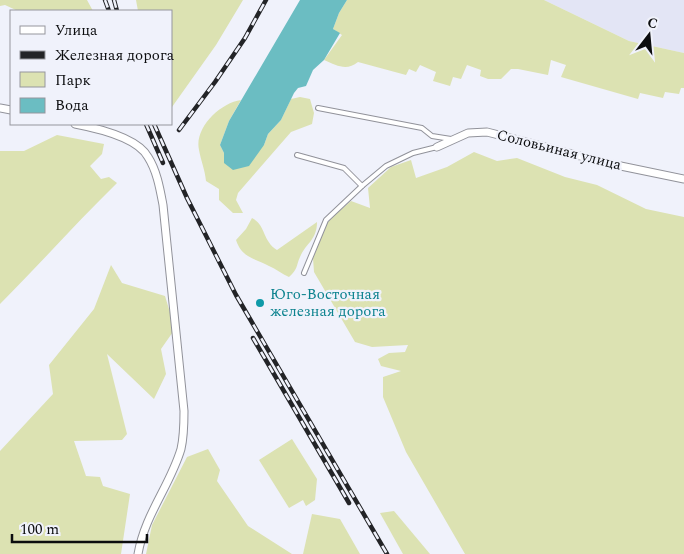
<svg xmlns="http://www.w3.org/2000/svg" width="684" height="554" font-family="Spectral,serif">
<rect width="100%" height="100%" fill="#f0f2fb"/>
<path fill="#e3e5f5" d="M 544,0 L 684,0 L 684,53 L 629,41 Z"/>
<g fill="#dce2b2">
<path d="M 0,0 L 87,0 L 93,11 L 18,11 L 5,5 L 0,6 Z"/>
<path d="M 136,0 L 243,0 L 216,45 L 172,107 L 171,11 L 138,11 Z"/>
<path d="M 347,0 L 544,0 L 629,41 L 684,53 L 684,88 L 681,88 L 679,94 L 665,92 L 663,98 L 640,93 L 638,99 L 561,77 L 566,65 L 551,60 L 548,75 L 518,69 L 511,69 L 501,79 L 488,79 L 480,76 L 481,70 L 467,65 L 461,79 L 453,77 L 450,86 L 433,81 L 436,72 L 420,65 L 416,72 L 409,69 L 406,75 L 358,62 C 347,71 337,66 324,60 L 342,35 L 333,29 L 339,13 Z"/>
<path d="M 300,97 L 310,99 L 314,113 L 312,124 L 291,132 L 238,193 L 236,200 L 243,213 L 233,213 L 219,200 L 219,189 L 206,181 C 205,170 201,161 199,150 C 194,128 220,103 241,100 L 229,121 L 220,145 L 224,153 L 224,163 L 264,145 L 268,134 L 281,120 L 291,99 Z"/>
<path d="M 57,135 L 104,144 L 102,154 L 90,166 L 101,179 L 109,177 L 117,183 C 77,222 40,264 0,304 L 0,151 L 24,151 Z"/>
<path d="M 474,152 L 497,161 L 517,158 L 565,177 L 597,185 L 646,209 L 684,217 L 684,554 L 465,554 L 406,452 L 383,397 L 383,377 L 401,371 L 381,366 L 378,359 L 389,353 L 405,352 L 408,345 L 372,347 L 355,342 L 314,272 L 313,258 L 327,223 L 337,213 L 351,201 L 370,208 L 368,188 L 391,167 L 411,160 L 416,178 L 447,167 Z"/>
<path d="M 252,218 C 266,225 262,240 277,250 L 317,222 C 317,240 306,243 300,257 C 296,266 298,269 289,277 C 282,274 276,269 269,266 C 254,258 242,258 236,240 L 246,229 Z"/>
<path d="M 111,265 L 122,283 L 165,296 L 175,329 L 161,349 L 166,374 L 154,399 L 107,354 L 127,434 L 122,440 L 74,441 L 86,476 L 100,477 L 103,486 L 130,494 L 121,554 L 0,554 L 0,451 L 53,394 L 49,365 L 94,309 Z"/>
<path d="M 292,439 L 317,479 L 315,500 L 306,506 L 303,500 L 289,508 L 259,460 Z"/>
<path d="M 208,449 L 220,470 L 217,481 L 248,526 L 292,554 L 146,554 L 152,525 L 187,457 Z"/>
<path d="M 394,511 L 430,554 L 403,554 L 380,513 Z"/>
<path d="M 312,514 L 340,519 L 360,554 L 303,554 Z"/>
</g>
<path fill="#6bbdc2" d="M 300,0 L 347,0 L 339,13 L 333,29 L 340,33 L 324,60 L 313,70 L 306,86 L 298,88 L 294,93 L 281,120 L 268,134 L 264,145 L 249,166 L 233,170 L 224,163 L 224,153 L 220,145 L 229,121 Z"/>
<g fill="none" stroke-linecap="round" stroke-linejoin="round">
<defs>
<g id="service">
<path d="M 318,108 L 422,128 L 432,136 L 451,139"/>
<path d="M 297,155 L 344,168 L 362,186"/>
<path d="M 304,273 L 326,220 L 362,186 L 386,166 L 413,153 L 437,147"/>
</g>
<g id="minor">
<path d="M 0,108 L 11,110"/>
<path d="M 75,124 C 96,128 137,137 148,157 C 157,171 160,189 163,205 L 184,411 C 184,424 184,436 181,449 C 170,486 145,514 138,554"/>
<path d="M 437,147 L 468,133 L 487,132 L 611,164 L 684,179"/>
</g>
</defs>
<use href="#service" stroke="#91929a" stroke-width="6"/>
<use href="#minor" stroke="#91929a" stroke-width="9"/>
<use href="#service" stroke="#fff" stroke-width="4"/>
<use href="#minor" stroke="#fff" stroke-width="7"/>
<defs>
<g id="rail">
<path d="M 105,0 L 109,11"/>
<path d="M 114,0 L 117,11"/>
<path d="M 146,124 L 163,163"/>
<path d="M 154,124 L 187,198 L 236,295 L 387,554"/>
<path d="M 179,130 L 215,82 L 245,38 L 266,0"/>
<path d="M 253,338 L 349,503"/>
</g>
</defs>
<use href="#rail" stroke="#232427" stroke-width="4.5"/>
<use href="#rail" stroke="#f0f2fb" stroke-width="2.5" stroke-dasharray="8" stroke-linecap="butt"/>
</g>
<circle fill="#0f9aa8" stroke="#f0f2fb" stroke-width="2" cx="260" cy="303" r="5"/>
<g text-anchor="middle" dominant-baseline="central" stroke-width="4.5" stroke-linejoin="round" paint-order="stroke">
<g font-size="15" fill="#0c0d0f" stroke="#f0f2fb">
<text transform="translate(559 150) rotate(14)">Соловьиная улица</text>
</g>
<g font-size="15" fill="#0d838f" stroke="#f0f2fb" text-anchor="start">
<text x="270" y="294">Юго-Восточная<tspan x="270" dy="17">железная дорога</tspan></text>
</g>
</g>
<rect x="10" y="10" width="162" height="115" fill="#f0f2fb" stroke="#95969d"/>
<rect x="20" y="26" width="25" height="8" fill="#ffffff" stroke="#95969d"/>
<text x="55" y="35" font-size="15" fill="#0c0d0f">Улица</text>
<rect x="20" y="51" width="25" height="8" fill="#232427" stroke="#95969d"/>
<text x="55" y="60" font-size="15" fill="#0c0d0f">Железная дорога</text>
<rect x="20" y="72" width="25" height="15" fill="#dce2b2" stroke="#95969d"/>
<text x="55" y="85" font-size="15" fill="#0c0d0f">Парк</text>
<rect x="20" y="98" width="25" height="15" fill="#6bbdc2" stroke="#95969d"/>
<text x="55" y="110" font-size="15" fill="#0c0d0f">Вода</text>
<g transform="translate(649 35) rotate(16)" stroke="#f0f2fb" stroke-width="4" paint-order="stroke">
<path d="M0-4L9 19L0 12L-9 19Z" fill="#0c0d0f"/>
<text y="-8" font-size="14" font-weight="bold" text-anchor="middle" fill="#0c0d0f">С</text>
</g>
<path d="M12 534v8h135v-8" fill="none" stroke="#0c0d0f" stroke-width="2.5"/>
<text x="20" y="534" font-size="15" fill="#0c0d0f" stroke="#f0f2fb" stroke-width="4" paint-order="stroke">100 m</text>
</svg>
